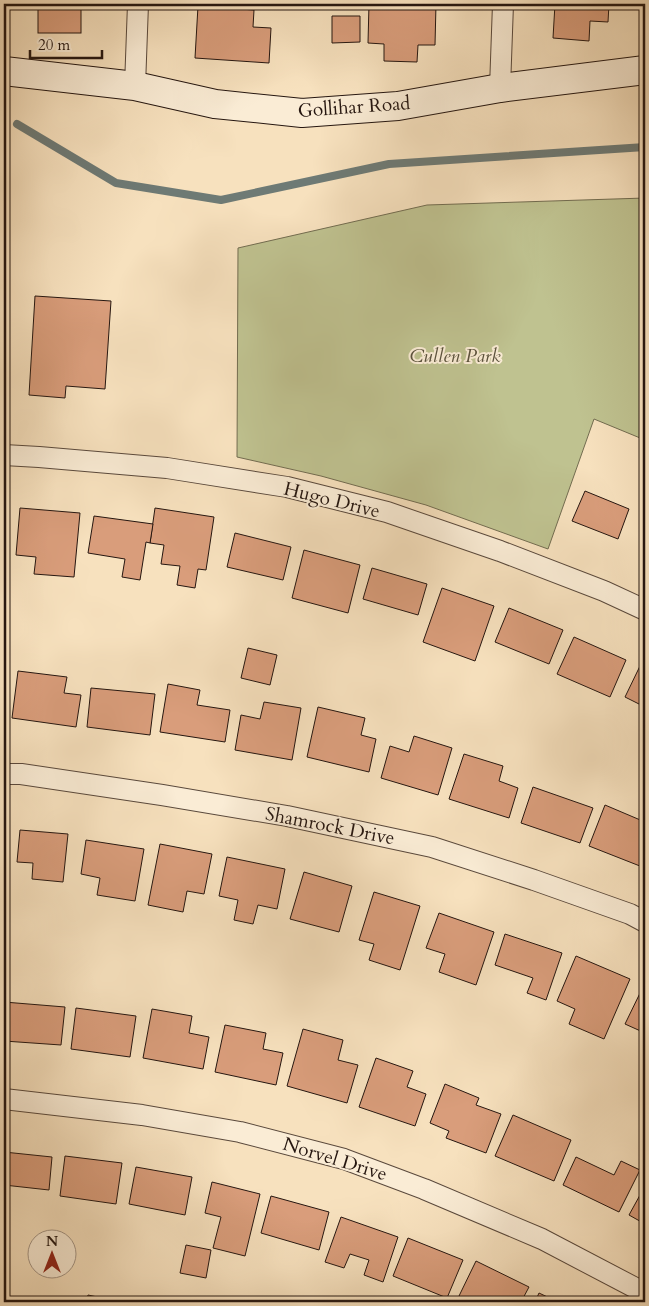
<svg xmlns="http://www.w3.org/2000/svg" width="649" height="1306" font-family="Cardo,serif">
<rect width="100%" height="100%" fill="#f7e1be"/>
<filter id="stains"><feTurbulence type="fractalNoise" baseFrequency=".004" numOctaves="4"/><feColorMatrix values="0 0 0 0 .2 0 0 0 0 .09 0 0 0 0 .02 0 0 0 .5 -.17"/></filter>
<radialGradient id="worn" r=".72"><stop offset=".6" stop-color="#630" stop-opacity="0"/><stop offset="1" stop-color="#630" stop-opacity=".3"/></radialGradient>
<path fill="#bfc290" stroke="#726c50" d="M 645,198 L 645,440 L 594,419 L 548,549 L 426,505 L 321,476 L 237,457 L 238,248 L 427,205 Z"/>
<g fill="none" stroke-linecap="round" stroke-linejoin="round">
<path stroke="#6e7a75" stroke-width="8" d="M 17,124 L 116,183 L 221,200 L 389,164 L 645,147"/>
</g>
<g fill="#d99d7b" stroke="#251610">
<rect x="38" y="4" width="43" height="29"/>
<path d="M 369,4 L 436,4 L 435,45 L 418,45 L 417,62 L 384,61 L 384,44 L 368,43 Z"/>
<path d="M 555,4 L 609,4 L 608,22 L 590,21 L 589,41 L 553,38 Z"/>
<path d="M 198,6 L 254,10 L 253,27 L 271,28 L 269,63 L 195,58 Z"/>
<path d="M 332,16 L 360,16 L 360,42 L 332,43 Z"/>
<path d="M 35,296 L 111,301 L 105,389 L 66,386 L 65,398 L 29,395 Z"/>
<path d="M 585,491 L 629,509 L 618,539 L 572,521 Z"/>
<path d="M 4,505 L 9,506 L 7,541 L 4,541 Z"/>
<path d="M 20,508 L 80,513 L 74,577 L 34,574 L 36,557 L 16,555 Z"/>
<path d="M 155,508 L 214,517 L 206,570 L 198,569 L 195,588 L 177,585 L 180,566 L 161,564 L 164,545 L 150,543 Z"/>
<path d="M 94,516 L 153,524 L 150,543 L 146,542 L 140,580 L 122,577 L 125,559 L 88,553 Z"/>
<path d="M 235,533 L 291,547 L 283,580 L 227,567 Z"/>
<path d="M 304,550 L 360,565 L 348,613 L 292,598 Z"/>
<path d="M 372,568 L 427,584 L 418,615 L 363,599 Z"/>
<path d="M 442,588 L 494,606 L 475,661 L 423,642 Z"/>
<path d="M 509,608 L 563,630 L 549,664 L 495,642 Z"/>
<path d="M 574,637 L 626,660 L 610,697 L 557,674 Z"/>
<path d="M 248,648 L 277,655 L 270,685 L 241,678 Z"/>
<path d="M 4,663 L 8,663 L 5,714 L 4,714 Z"/>
<path d="M 640,666 L 645,668 L 645,707 L 625,697 Z"/>
<path d="M 18,671 L 67,677 L 64,693 L 81,695 L 76,727 L 12,718 Z"/>
<path d="M 168,684 L 200,690 L 197,705 L 230,710 L 225,742 L 160,732 Z"/>
<path d="M 91,688 L 155,694 L 150,735 L 87,727 Z"/>
<path d="M 264,702 L 301,708 L 292,760 L 235,750 L 241,715 L 260,719 Z"/>
<path d="M 318,707 L 365,718 L 361,735 L 376,739 L 369,772 L 307,757 Z"/>
<path d="M 414,736 L 452,748 L 438,795 L 381,778 L 390,746 L 409,752 Z"/>
<path d="M 464,754 L 503,766 L 499,781 L 518,788 L 509,818 L 449,799 Z"/>
<path d="M 533,787 L 593,808 L 580,843 L 521,823 Z"/>
<path d="M 605,805 L 645,822 L 645,868 L 589,846 Z"/>
<path d="M 20,830 L 68,834 L 63,882 L 32,879 L 33,863 L 17,862 Z"/>
<path d="M 86,840 L 144,849 L 135,901 L 97,895 L 100,878 L 81,874 Z"/>
<path d="M 160,844 L 212,854 L 204,894 L 187,891 L 183,912 L 148,905 Z"/>
<path d="M 227,857 L 285,869 L 277,909 L 258,905 L 253,924 L 234,920 L 238,900 L 219,896 Z"/>
<path d="M 304,872 L 352,886 L 339,932 L 290,919 Z"/>
<path d="M 374,892 L 420,906 L 400,970 L 369,960 L 374,944 L 359,940 Z"/>
<path d="M 439,913 L 494,932 L 476,985 L 439,972 L 445,954 L 426,948 Z"/>
<path d="M 505,934 L 562,953 L 546,1000 L 527,993 L 533,978 L 495,965 Z"/>
<path d="M 576,956 L 630,979 L 604,1039 L 569,1024 L 575,1009 L 557,1001 Z"/>
<path d="M 643,987 L 645,988 L 645,1033 L 625,1024 Z"/>
<path d="M 4,1002 L 65,1007 L 61,1045 L 4,1041 Z"/>
<path d="M 76,1008 L 136,1016 L 130,1057 L 71,1049 Z"/>
<path d="M 152,1009 L 192,1016 L 189,1033 L 209,1037 L 203,1069 L 143,1058 Z"/>
<path d="M 225,1025 L 266,1033 L 263,1049 L 283,1053 L 276,1085 L 215,1072 Z"/>
<path d="M 303,1029 L 343,1040 L 338,1060 L 358,1065 L 347,1103 L 287,1086 Z"/>
<path d="M 376,1058 L 413,1071 L 407,1087 L 426,1094 L 415,1126 L 359,1107 Z"/>
<path d="M 445,1084 L 479,1098 L 476,1105 L 501,1114 L 486,1153 L 446,1138 L 449,1131 L 430,1123 Z"/>
<path d="M 513,1115 L 571,1140 L 554,1181 L 495,1156 Z"/>
<path d="M 4,1152 L 52,1157 L 49,1190 L 4,1185 Z"/>
<path d="M 65,1156 L 122,1163 L 116,1204 L 60,1196 Z"/>
<path d="M 576,1157 L 614,1175 L 621,1161 L 640,1170 L 619,1212 L 563,1185 Z"/>
<path d="M 136,1167 L 192,1177 L 185,1215 L 129,1204 Z"/>
<path d="M 212,1182 L 260,1194 L 245,1256 L 213,1248 L 221,1217 L 205,1213 Z"/>
<path d="M 645,1186 L 645,1224 L 629,1215 Z"/>
<path d="M 271,1196 L 329,1212 L 319,1250 L 261,1233 Z"/>
<path d="M 341,1217 L 398,1237 L 383,1282 L 364,1275 L 369,1260 L 350,1254 L 344,1268 L 325,1262 Z"/>
<path d="M 408,1238 L 463,1260 L 447,1298 L 393,1276 Z"/>
<path d="M 186,1245 L 211,1250 L 206,1278 L 180,1273 Z"/>
<path d="M 476,1261 L 529,1287 L 521,1302 L 472,1302 L 459,1296 Z"/>
<path d="M 539,1293 L 558,1302 L 535,1302 Z"/>
<path d="M 88,1295 L 121,1302 L 86,1302 Z"/>
</g>
<g fill="none" stroke-linecap="round" stroke-linejoin="round">
<defs>
<g id="street">
<path d="M 135,86 L 138,4"/>
<path d="M 500,88 L 503,4"/>
<path d="M 4,455 L 39,457 L 167,468 L 287,487 L 387,512 L 500,551 L 604,591 L 645,610"/>
<path d="M 4,774 L 21,774 L 162,795 L 287,816 L 432,847 L 534,880 L 630,914 L 645,922"/>
<path d="M 4,1099 L 142,1115 L 240,1132 L 344,1159 L 424,1189 L 542,1239 L 645,1293"/>
</g>
<path id="secondary" d="M 4,71 L 135,86 L 215,104 L 302,113 L 398,106 L 500,88 L 645,70"/>
</defs>
<use href="#street" stroke="#5a493c" stroke-width="22"/>
<use href="#secondary" stroke="#251610" stroke-width="30"/>
<use href="#street" stroke="#faecd5" stroke-width="20"/>
<use href="#secondary" stroke="#faecd5" stroke-width="28"/>
</g>
<g text-anchor="middle" dominant-baseline="central" stroke-width="4" stroke-linejoin="round" paint-order="stroke">
<g font-size="19" fill="#251610" stroke="#faecd5">
<text transform="translate(354 107) rotate(-4)">Gollihar Road</text>
<text transform="translate(332 500) rotate(14)">Hugo Drive</text>
<text transform="translate(330 826) rotate(11)">Shamrock Drive</text>
<text transform="translate(335 1159) rotate(17)">Norvel Drive</text>
</g>
<g font-size="19" font-style="italic" fill="#5b523d" stroke="#faecd5">
<text x="455" y="356">Cullen Park</text>
</g>
</g>
<rect width="649" height="1306" fill="none" stroke="#f7e1be" stroke-width="20"/>
<rect x="5" y="5" width="639" height="1296" fill="none" stroke="#251610" stroke-width="2.5"/>
<rect x="10" y="10" width="629" height="1286" fill="none" stroke="#251610"/>
<g transform="translate(52 1254)"><circle r="24" fill="#faecd5" stroke="#a59686"/>
<path d="M0-4L9 19L0 12L-9 19Z" fill="#8f2418"/>
<text y="-8" font-size="14" font-weight="bold" text-anchor="middle" fill="#251610">N</text>
</g>
<path d="M30 50v8h72v-8" fill="none" stroke="#251610" stroke-width="2.5"/>
<text x="38" y="50" font-size="15" fill="#251610" stroke="#faecd5" stroke-width="4" paint-order="stroke">20 m</text>
<rect width="100%" height="100%" filter="url(#stains)"/>
<rect width="100%" height="100%" fill="url(#worn)"/>
</svg>
